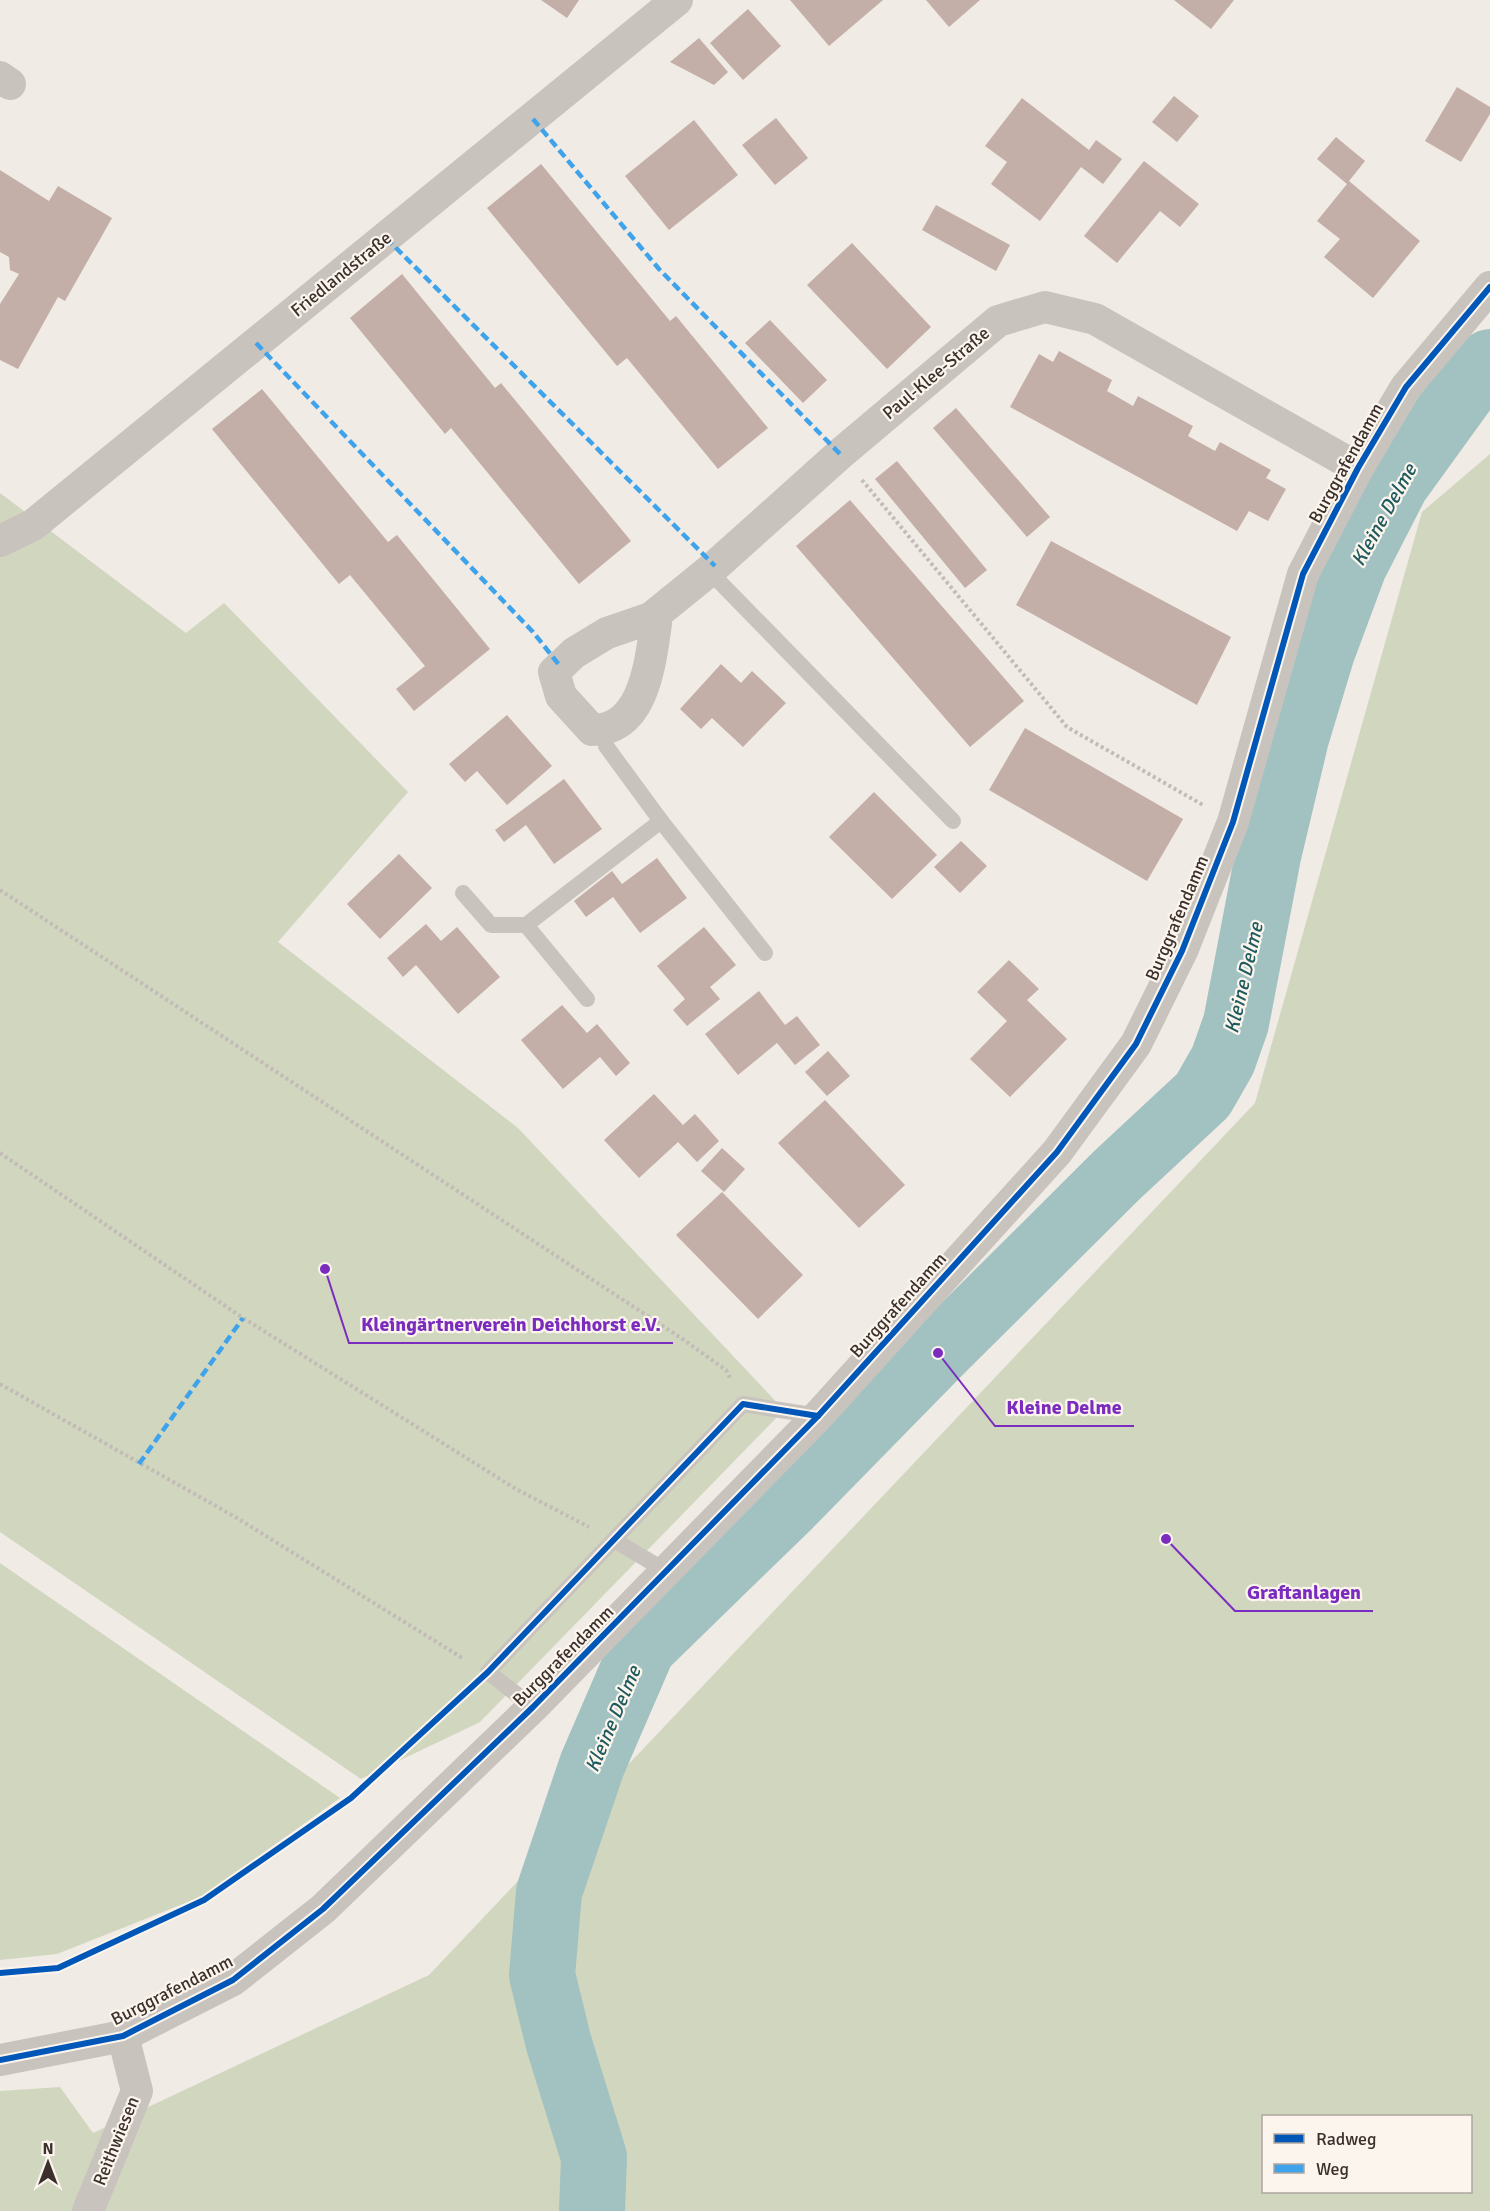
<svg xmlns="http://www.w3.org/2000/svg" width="1490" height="2211" font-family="Signika,sans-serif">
<rect width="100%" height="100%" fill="#f0ebe5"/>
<g fill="#d1d6bf" fill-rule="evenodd">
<path d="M 1490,454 L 1490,2211 L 0,2211 L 0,2091 L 60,2087 L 93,2133 L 429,1975 L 1255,1103 L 1422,512 ZM 1264,2116 L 1470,2116 L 1470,2192 L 1264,2192 Z"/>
<path d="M 0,493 L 186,633 L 224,603 L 408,792 L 278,942 L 518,1128 L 784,1410 L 480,1722 L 361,1779 L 0,1532 Z"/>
<path d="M 0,1563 L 340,1798 L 203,1896 L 57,1954 L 0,1960 Z"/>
</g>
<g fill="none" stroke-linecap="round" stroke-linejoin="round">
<path stroke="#a1c2c1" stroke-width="66" d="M 592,2211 L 594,2157 L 559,2044 L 542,1975 L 549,1892 L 592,1765 L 643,1647 L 790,1504 L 938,1353 L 1117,1175 L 1203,1095 L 1223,1060 L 1236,1023 L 1268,856 L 1296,738 L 1322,652 L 1354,566 L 1396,484 L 1469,383 L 1490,362"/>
</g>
<g fill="#c3afa7">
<path d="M 541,0 L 579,0 L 567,18 Z"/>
<path d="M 790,0 L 883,0 L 829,46 Z"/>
<path d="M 926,0 L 980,0 L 949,27 Z"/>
<path d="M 1174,0 L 1234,0 L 1211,29 Z"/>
<path d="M 748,9 L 781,46 L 743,80 L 710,43 Z"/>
<path d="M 699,38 L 728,72 L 714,85 L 670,62 Z"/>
<path d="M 1457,87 L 1490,107 L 1490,114 L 1461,162 L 1425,141 Z"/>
<path d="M 1174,96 L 1199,116 L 1177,142 L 1152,122 Z"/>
<path d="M 1022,98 L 1089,150 L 1096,140 L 1122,159 L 1103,184 L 1081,167 L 1040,221 L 991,184 L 1007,162 L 985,146 Z"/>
<path d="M 776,118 L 808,158 L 775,185 L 742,145 Z"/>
<path d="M 694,120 L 738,175 L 669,230 L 625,176 Z"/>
<path d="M 1336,137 L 1365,161 L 1349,181 L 1420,241 L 1373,298 L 1324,257 L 1340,239 L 1317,221 L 1347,184 L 1317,159 Z"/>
<path d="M 1144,161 L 1199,204 L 1180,227 L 1160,211 L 1117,263 L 1084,236 Z"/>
<path d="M 541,164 L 670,321 L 676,316 L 768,428 L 718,469 L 627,358 L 617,366 L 487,208 Z"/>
<path d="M 0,170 L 49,201 L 58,186 L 112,218 L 65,301 L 58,297 L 18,369 L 0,360 L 0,304 L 19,274 L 10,270 L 9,257 L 0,252 Z"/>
<path d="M 936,205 L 1010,245 L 996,271 L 922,230 Z"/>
<path d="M 852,243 L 931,327 L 887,369 L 807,285 Z"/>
<path d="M 402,274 L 495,388 L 501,383 L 631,541 L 579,584 L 451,428 L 445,434 L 350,318 Z"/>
<path d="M 770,320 L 827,380 L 803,403 L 745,343 Z"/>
<path d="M 1059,351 L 1112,380 L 1107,391 L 1133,406 L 1138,396 L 1193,426 L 1188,436 L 1215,451 L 1220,442 L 1271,470 L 1266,478 L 1286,489 L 1268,521 L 1249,511 L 1237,531 L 1010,407 L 1039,354 L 1053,362 Z"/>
<path d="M 262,389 L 388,542 L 397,535 L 490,649 L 414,711 L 396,689 L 425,666 L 350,575 L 339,584 L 212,429 Z"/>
<path d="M 956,408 L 1050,517 L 1027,537 L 933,428 Z"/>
<path d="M 897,461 L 987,570 L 965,588 L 875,479 Z"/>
<path d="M 850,500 L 1024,701 L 970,747 L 796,546 Z"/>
<path d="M 1051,541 L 1231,637 L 1197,705 L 1016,605 Z"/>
<path d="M 721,664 L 741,683 L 752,671 L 786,703 L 743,747 L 712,718 L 701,729 L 680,709 Z"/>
<path d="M 507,715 L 552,766 L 507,805 L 477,771 L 465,782 L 449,764 Z"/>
<path d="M 1025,728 L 1183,819 L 1147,881 L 989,790 Z"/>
<path d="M 564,779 L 602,829 L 554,864 L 526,825 L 504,842 L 495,830 Z"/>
<path d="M 874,792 L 937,855 L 892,899 L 829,837 Z"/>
<path d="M 961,841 L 987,866 L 960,893 L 934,867 Z"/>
<path d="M 399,854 L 432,888 L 380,939 L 347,904 Z"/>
<path d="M 657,858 L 687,898 L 640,933 L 613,897 L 586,917 L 574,901 L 612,871 L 622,884 Z"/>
<path d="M 426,924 L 441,941 L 457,927 L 500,977 L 458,1014 L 416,965 L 403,977 L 387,958 Z"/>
<path d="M 704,927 L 736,965 L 710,987 L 720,999 L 687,1026 L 673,1010 L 685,999 L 657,966 Z"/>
<path d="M 1009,960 L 1039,989 L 1027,1000 L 1067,1039 L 1010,1097 L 970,1059 L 1007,1021 L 977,992 Z"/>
<path d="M 759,991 L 785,1025 L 797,1016 L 820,1045 L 795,1065 L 777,1043 L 738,1075 L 705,1034 Z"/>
<path d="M 562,1005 L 587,1033 L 597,1024 L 630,1063 L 616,1076 L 600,1057 L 563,1089 L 521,1040 Z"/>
<path d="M 828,1051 L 850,1076 L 827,1096 L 805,1072 Z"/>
<path d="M 654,1094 L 683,1125 L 695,1114 L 719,1141 L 697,1162 L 678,1142 L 639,1178 L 604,1140 Z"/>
<path d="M 825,1100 L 905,1185 L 859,1228 L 778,1143 Z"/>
<path d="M 722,1148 L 745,1169 L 724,1192 L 701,1171 Z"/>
<path d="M 722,1192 L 803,1275 L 758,1319 L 676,1235 Z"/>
</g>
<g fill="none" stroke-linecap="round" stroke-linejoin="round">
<g stroke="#c2bbb6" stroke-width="4" stroke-dasharray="3 3" stroke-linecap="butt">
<path d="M 862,480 L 1067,727 L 1203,805"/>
<path d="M 0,890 L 681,1338 L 726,1370 L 731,1380"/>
<path d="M 0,1153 L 243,1318 L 516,1489 L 589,1527"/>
<path d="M 0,1384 L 237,1518 L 464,1659"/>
</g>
<g stroke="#c9c3be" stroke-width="16">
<path d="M 709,571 L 953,821"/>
<path d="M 661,821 L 765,953"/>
<path d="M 463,893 L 491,925 L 526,925"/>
<path d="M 587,999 L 526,925 L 661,821 L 606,746 L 603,730"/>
<path d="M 614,1540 L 666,1571"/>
<path d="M 533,1707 L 488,1672 L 743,1404 L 818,1416"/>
</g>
<g stroke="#c9c3be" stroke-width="32">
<path d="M 0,77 L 10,84"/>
<path d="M 0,541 L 33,525 L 677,0"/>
<path d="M 651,618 L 715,566 L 840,454 L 998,321 L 1045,307 L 1095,319 L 1358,468"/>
<path d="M 651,618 L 656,624 C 650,664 644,730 592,730 L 561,696 L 554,672 L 574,653 L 607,633 Z"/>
<path d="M 0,2060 L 123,2036 L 233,1980 L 323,1909 L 533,1707 L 818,1416 L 1057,1152 L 1136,1044 L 1182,951 L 1233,822 L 1303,574 L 1358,468 L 1406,387 L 1490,287"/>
<path d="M 88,2211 L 137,2091 L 123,2036"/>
</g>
<g stroke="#3fa3eb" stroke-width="4.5" stroke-dasharray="9 4.5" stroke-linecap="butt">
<path d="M 533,119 L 659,269 L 840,454"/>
<path d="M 386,238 L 715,566"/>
<path d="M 256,343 L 533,632 L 560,666"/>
<path d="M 139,1464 L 243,1318"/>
</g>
<defs>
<g id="cycleway">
<path d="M 0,1973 L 58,1968 L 204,1900 L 351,1798 L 488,1672 L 743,1404 L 818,1416"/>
<path d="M 0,2060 L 123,2036 L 233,1980 L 323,1909 L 533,1707 L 818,1416 L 1057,1152 L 1136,1044 L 1182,951 L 1233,822 L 1303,574 L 1358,468 L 1406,387 L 1490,287"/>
</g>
</defs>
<use href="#cycleway" stroke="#fbf5ee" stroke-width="10"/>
<use href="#cycleway" stroke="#0057b8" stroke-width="6"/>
</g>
<g text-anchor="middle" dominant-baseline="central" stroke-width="4.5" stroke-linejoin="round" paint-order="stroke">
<g font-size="18" fill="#3b302b" stroke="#fbf5ee">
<text transform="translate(341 274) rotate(-39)">Friedlandstraße</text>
<text transform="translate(936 373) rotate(-40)">Paul-Klee-Straße</text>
<text transform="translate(1346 463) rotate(-61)">Burggrafendamm</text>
<text transform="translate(1177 918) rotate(-67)">Burggrafendamm</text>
<text transform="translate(898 1305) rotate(-48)">Burggrafendamm</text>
<text transform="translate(563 1656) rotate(-45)">Burggrafendamm</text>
<text transform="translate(172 1990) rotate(-27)">Burggrafendamm</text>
<text transform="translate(116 2141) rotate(-68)">Reithwiesen</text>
</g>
<g font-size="20" font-style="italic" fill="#1f5a5e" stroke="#fbf5ee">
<text transform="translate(1384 515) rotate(-61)">Kleine Delme</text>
<text transform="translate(1244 978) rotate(-77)">Kleine Delme</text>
<text transform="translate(613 1719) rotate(-67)">Kleine Delme</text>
</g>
</g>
<path fill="none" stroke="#7b2cbf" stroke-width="2" d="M325 1269L349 1343H673M938 1353L995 1426H1134M1166 1539L1235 1611H1373"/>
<g fill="#7b2cbf" stroke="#fbf5ee" stroke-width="2">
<circle cx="325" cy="1269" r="6"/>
<circle cx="938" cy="1353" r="6"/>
<circle cx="1166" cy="1539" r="6"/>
</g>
<g font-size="20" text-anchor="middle" font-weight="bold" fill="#7b2cbf" stroke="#fbf5ee" stroke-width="4.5" stroke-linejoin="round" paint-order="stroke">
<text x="511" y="1331">Kleingärtnerverein Deichhorst e.V.</text>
<text x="1064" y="1414">Kleine Delme</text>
<text x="1304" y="1599">Graftanlagen</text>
</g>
<rect x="1262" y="2115" width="210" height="78" fill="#fbf5ee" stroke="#aea6a0" stroke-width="1.5"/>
<rect x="1274" y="2134" width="30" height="9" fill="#0057b8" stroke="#aea6a0" stroke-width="1.5"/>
<text x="1316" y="2145" font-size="18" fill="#3b302b">Radweg</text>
<rect x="1274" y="2164" width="30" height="9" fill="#3fa3eb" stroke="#aea6a0" stroke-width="1.5"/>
<text x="1316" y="2175" font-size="18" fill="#3b302b">Weg</text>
<g transform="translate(48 2163)" stroke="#fbf5ee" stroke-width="4.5" paint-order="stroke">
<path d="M0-4.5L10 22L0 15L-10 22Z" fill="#3b302b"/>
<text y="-9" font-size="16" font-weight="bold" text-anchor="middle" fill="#3b302b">N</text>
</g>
</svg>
